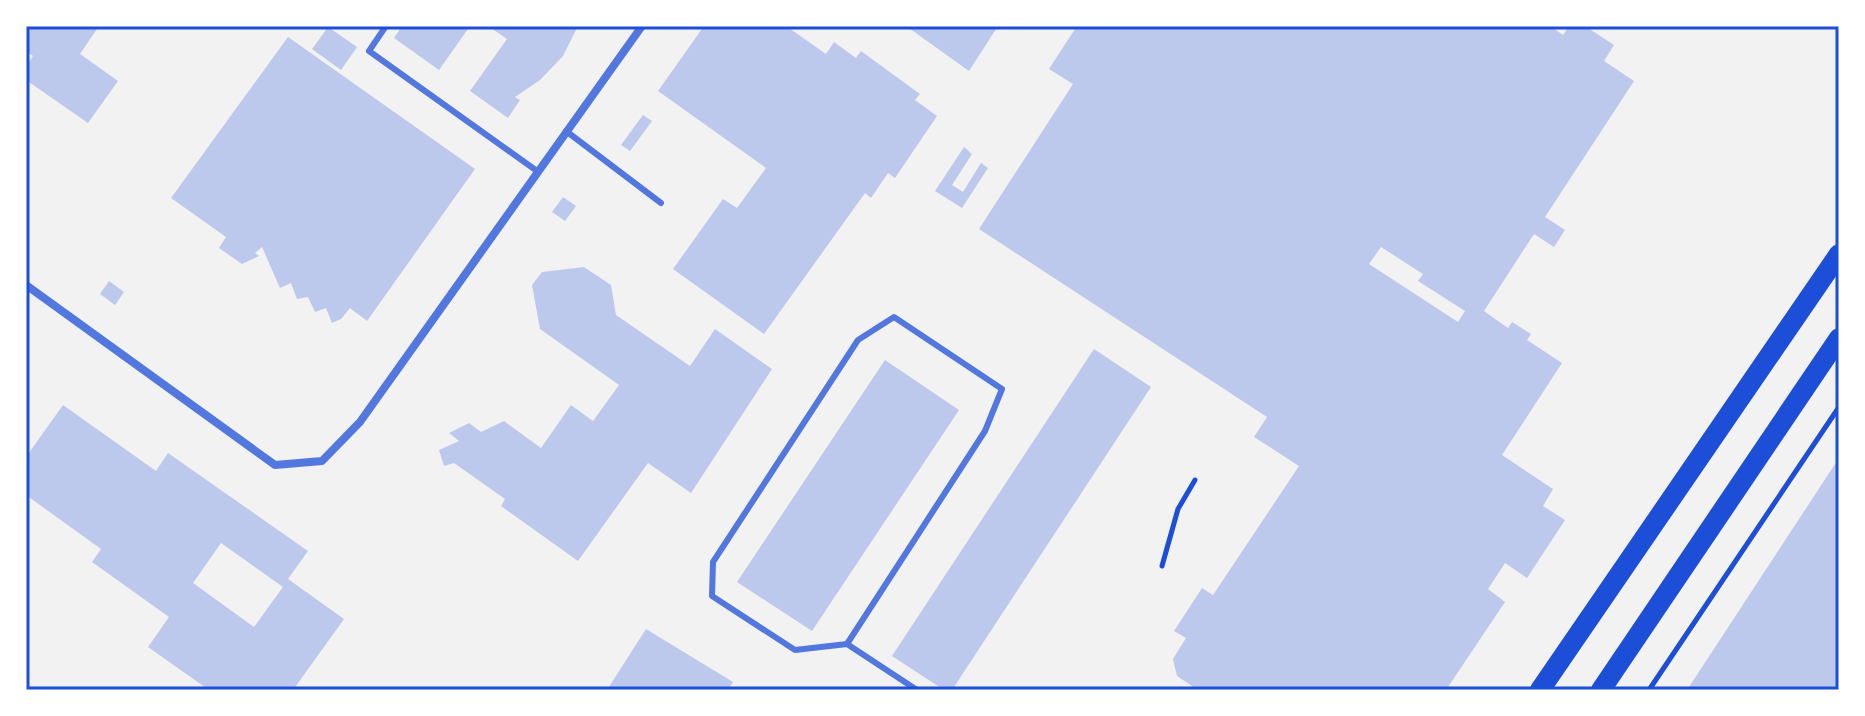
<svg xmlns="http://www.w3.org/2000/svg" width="1865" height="716" font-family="'Crimson Pro',serif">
<rect width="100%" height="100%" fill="#f2f2f2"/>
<g fill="#bdc9ec" fill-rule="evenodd">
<path d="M 32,26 L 99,26 L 80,54 L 118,81 L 88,123 L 26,80 L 26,66 L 33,56 L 26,51 L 26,35 Z"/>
<path d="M 402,26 L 470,26 L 439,70 L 394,38 Z"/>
<path d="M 488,26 L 578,26 L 563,56 L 540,80 L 515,97 L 520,100 L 508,118 L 470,91 L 507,39 Z"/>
<path d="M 704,26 L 786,26 L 826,54 L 834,42 L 856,58 L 861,51 L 920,94 L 915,100 L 937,116 L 895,178 L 888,173 L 871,198 L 865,193 L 764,334 L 673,269 L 723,199 L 737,208 L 766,168 L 658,91 Z"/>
<path d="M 906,26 L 998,26 L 969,71 Z"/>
<path d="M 1077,26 L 1550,26 L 1563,35 L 1569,26 L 1585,26 L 1614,45 L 1604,61 L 1634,81 L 1545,217 L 1565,230 L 1554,247 L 1534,234 L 1484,311 L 1508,328 L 1512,322 L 1531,334 L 1527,340 L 1562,363 L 1502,455 L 1553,489 L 1543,506 L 1565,520 L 1527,578 L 1505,563 L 1488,589 L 1505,602 L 1446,690 L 1198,690 L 1177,676 L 1173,659 L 1186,638 L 1174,631 L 1202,588 L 1213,595 L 1299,466 L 1254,437 L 1267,417 L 979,229 L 1073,84 L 1049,69 ZM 1381,247 L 1423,274 L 1418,281 L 1465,311 L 1458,322 L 1369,264 Z"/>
<path d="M 328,27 L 357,47 L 341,70 L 312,49 Z"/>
<path d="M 288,37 L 475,169 L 367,321 L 350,308 L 341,319 L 332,323 L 326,308 L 315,312 L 308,297 L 297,299 L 291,283 L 280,288 L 262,247 L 255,253 L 259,256 L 242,264 L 219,248 L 226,237 L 171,198 Z"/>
<path d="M 643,115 L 652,121 L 630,151 L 621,145 Z"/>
<path d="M 964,147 L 972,154 L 952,185 L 963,192 L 981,163 L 988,168 L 962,208 L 935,191 Z"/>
<path d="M 563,197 L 576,206 L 565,221 L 552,212 Z"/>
<path d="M 584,267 L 611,285 L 616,315 L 690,366 L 715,329 L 772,369 L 691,493 L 648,463 L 578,561 L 501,506 L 505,499 L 454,463 L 444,466 L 439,450 L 459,441 L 449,433 L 469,423 L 481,432 L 504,421 L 541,448 L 571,405 L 593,421 L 619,385 L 540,329 L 532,285 L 542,272 Z"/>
<path d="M 109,281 L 124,292 L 115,305 L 100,294 Z"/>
<path d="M 1094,349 L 1151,387 L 952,690 L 944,690 L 892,656 Z"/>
<path d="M 885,360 L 959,410 L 812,631 L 737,582 Z"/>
<path d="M 63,405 L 156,471 L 168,453 L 308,551 L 288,579 L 344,619 L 293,690 L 209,690 L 148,647 L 169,617 L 92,562 L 101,549 L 26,495 L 26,457 ZM 221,543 L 283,587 L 254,627 L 193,583 Z"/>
<path d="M 1839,458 L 1839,690 L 1687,690 Z"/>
<path d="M 646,629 L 733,682 L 728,690 L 607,690 Z"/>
</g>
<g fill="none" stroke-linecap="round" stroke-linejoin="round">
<g stroke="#1d4ed8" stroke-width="5">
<path d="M 1162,566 L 1178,509 L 1195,480"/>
<path d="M 1649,690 L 1839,407"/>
</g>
<g stroke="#5277de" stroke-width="6">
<path d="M 386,26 L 369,51 L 537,171"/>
<path d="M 566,131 L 661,203"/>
<path d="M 894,317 L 1002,389 L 985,431 L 847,644 L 795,650 L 712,596 L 713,562 L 858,340 Z"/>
<path d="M 847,644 L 917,690"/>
</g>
<path stroke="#5277de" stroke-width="8" d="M 26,285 L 275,465 L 322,461 L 360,422 L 642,26"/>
<g stroke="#1d4ed8" stroke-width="20">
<path d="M 1540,690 L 1839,254"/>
<path d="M 1601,690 L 1839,338"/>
</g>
</g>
<rect width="1865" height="716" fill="none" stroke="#ffffff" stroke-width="56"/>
<rect x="28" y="28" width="1809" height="660" fill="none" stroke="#1d4ed8" stroke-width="3"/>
</svg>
